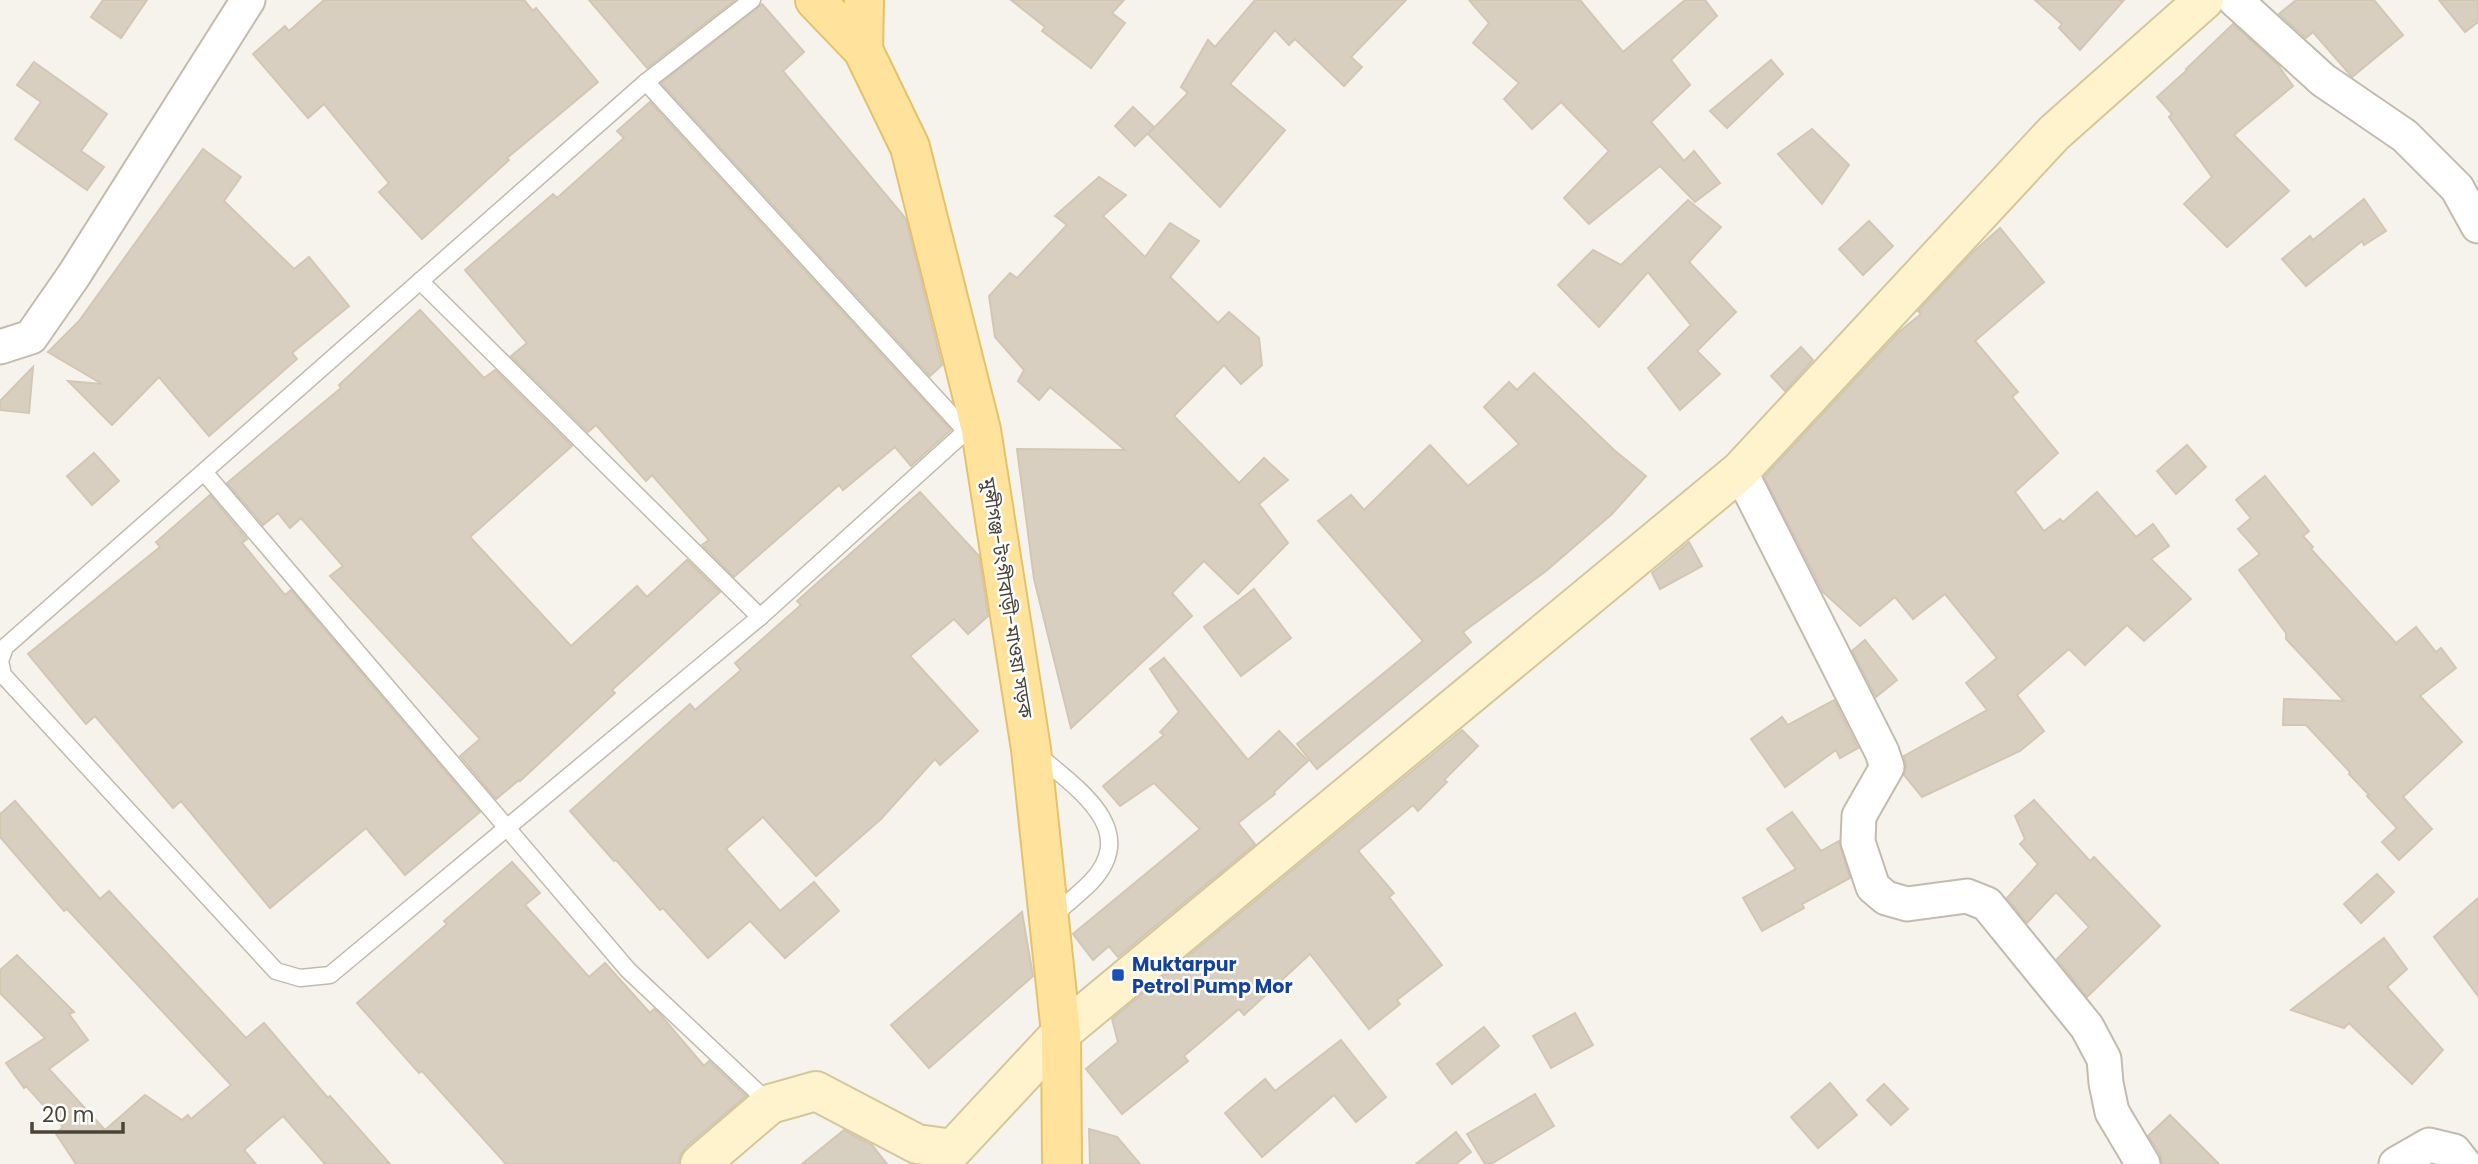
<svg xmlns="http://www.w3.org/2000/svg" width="2478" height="1164" font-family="Poppins,'Noto Sans Bengali',sans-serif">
<rect width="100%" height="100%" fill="#f6f3ec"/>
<g fill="#d8cfc1" stroke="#d3c7b4" stroke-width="2">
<path d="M 103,0 L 147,0 L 121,38 L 91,17 Z"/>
<path d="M 324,0 L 524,0 L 533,11 L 536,8 L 598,82 L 507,158 L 509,160 L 422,239 L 379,192 L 389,183 L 324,104 L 308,118 L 253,54 L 285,26 L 289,31 Z"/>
<path d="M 589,0 L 735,0 L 647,68 Z"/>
<path d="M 1011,0 L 1124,0 L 1112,13 L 1125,23 L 1091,68 L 1042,31 L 1045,27 Z"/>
<path d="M 1255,0 L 1406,0 L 1351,57 L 1362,67 L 1344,86 L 1295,39 L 1289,45 L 1275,30 L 1230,84 L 1285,130 L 1220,207 L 1148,134 L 1188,93 L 1181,87 L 1208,40 L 1215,47 Z"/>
<path d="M 1469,0 L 1580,0 L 1623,52 L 1685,0 L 1705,0 L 1717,16 L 1671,60 L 1690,85 L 1651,122 L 1684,161 L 1694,151 L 1720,183 L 1695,202 L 1660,166 L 1589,224 L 1564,198 L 1609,151 L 1561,102 L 1532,129 L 1504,99 L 1519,83 L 1473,43 L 1489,23 Z"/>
<path d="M 2035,0 L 2124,0 L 2080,50 L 2059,28 L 2062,24 Z"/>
<path d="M 2296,0 L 2374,0 L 2403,35 L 2352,77 L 2313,32 L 2306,38 L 2279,14 Z"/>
<path d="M 2439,0 L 2478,0 L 2478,22 L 2465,32 Z"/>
<path d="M 762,4 L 804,52 L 783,71 L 906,219 L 942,365 L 930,376 L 661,83 Z"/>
<path d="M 2233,24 L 2277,64 L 2293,86 L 2234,135 L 2289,191 L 2227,247 L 2184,204 L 2212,177 L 2169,117 L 2172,114 L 2157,97 L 2187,70 L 2186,69 Z"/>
<path d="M 1771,60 L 1783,74 L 1727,128 L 1710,111 Z"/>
<path d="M 34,62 L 107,114 L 81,151 L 104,167 L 87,190 L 15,139 L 41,102 L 17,85 Z"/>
<path d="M 650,102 L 951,430 L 911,466 L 895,447 L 843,490 L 839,485 L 734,577 L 702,545 L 709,540 L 652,475 L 646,481 L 596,425 L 588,432 L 511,356 L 527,343 L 465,270 L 553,194 L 557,198 L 624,138 L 617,131 Z"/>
<path d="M 1133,107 L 1154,127 L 1135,146 L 1115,126 Z"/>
<path d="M 1812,129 L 1849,165 L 1822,204 L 1778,154 Z"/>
<path d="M 203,149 L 241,177 L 224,201 L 294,269 L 309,257 L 349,306 L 292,353 L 297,359 L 209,436 L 159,377 L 112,425 L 68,381 L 102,384 L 48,352 L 79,321 Z"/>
<path d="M 1099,177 L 1126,195 L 1103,216 L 1145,257 L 1170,223 L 1199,241 L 1170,277 L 1218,323 L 1229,312 L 1259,338 L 1262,365 L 1241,384 L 1224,365 L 1174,416 L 1239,483 L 1264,458 L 1288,480 L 1259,504 L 1288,543 L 1238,594 L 1204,561 L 1172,593 L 1192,616 L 1071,728 L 1034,579 L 1017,449 L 1125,450 L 1050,387 L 1039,400 L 1018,381 L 1024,370 L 995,337 L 989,296 L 1010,273 L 1017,278 L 1067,225 L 1055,216 Z"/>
<path d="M 2364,199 L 2386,231 L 2364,245 L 2362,241 L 2306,286 L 2282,259 L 2310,236 L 2313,240 Z"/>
<path d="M 1688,200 L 1721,227 L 1689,262 L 1736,312 L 1697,351 L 1720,374 L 1680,410 L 1648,368 L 1691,325 L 1648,272 L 1599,327 L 1558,285 L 1593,250 L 1621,265 Z"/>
<path d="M 1869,221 L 1893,246 L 1863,275 L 1839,249 Z"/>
<path d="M 2000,228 L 2044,282 L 1975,341 L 2018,392 L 2012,397 L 2058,453 L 2015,492 L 2044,531 L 2060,519 L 2063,522 L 2097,492 L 2136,537 L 2153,524 L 2169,546 L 2151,559 L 2191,599 L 2144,641 L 2127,625 L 2085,665 L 2069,649 L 2017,695 L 2044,731 L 2020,751 L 1922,797 L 1904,775 L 1906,768 L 1904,756 L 1987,710 L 1966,683 L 1997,658 L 1945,594 L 1913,619 L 1895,597 L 1860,626 L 1823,592 L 1764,477 L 1899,332 L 1921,314 L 1918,311 L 1972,253 Z"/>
<path d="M 420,310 L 484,378 L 495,370 L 572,446 L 470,537 L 571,646 L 637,586 L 647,597 L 687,560 L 720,592 L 612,690 L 615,693 L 520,781 L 519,780 L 496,799 L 460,756 L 480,739 L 330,576 L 343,566 L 301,518 L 290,528 L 278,513 L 263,525 L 227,483 L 341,388 L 339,385 Z"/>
<path d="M 1801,347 L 1813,360 L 1785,391 L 1771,376 Z"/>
<path d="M 33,367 L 29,413 L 0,410 L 0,401 Z"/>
<path d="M 1534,373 L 1614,450 L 1646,476 L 1612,514 L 1546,571 L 1463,632 L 1471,642 L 1317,769 L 1297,744 L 1423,641 L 1318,521 L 1351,495 L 1364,510 L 1430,445 L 1468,486 L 1519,444 L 1484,407 L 1509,382 L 1517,390 Z"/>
<path d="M 2187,445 L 2206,467 L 2176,494 L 2157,471 Z"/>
<path d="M 94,453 L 119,481 L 92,505 L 67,476 Z"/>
<path d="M 2265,476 L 2309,531 L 2303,536 L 2313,547 L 2311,549 L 2396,643 L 2416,627 L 2436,652 L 2441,648 L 2456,668 L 2420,696 L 2462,742 L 2403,797 L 2432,829 L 2399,860 L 2382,842 L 2397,828 L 2367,796 L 2369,795 L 2349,774 L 2350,772 L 2306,725 L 2283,725 L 2284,699 L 2344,701 L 2286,639 L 2286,633 L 2239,570 L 2260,554 L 2238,529 L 2251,518 L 2236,500 Z"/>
<path d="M 920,492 L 979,556 L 988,616 L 968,634 L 954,619 L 910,656 L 978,731 L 940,765 L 935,759 L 881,819 L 816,876 L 763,817 L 726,849 L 780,911 L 814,882 L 839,911 L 785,958 L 750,921 L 708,958 L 663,908 L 660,910 L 616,860 L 614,861 L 570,811 L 690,704 L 695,710 L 741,670 L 735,663 L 801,605 L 797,601 Z"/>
<path d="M 210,495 L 247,539 L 242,543 L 285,595 L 291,590 L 480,812 L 405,875 L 366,828 L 270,908 L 181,801 L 173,808 L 95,716 L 86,724 L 28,654 L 160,547 L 156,542 Z"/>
<path d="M 1689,542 L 1702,566 L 1660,589 L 1652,573 Z"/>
<path d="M 1254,589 L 1291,638 L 1241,676 L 1204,627 Z"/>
<path d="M 1865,640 L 1897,680 L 1876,697 L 1852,651 Z"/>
<path d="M 1164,658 L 1248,760 L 1279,731 L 1308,761 L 1274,792 L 1275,794 L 1238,823 L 1255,844 L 1118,957 L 1109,946 L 1093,960 L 1073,934 L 1200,829 L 1154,783 L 1120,806 L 1103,786 L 1164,735 L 1160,732 L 1179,712 L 1150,669 Z"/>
<path d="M 1834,700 L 1858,748 L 1840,758 L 1836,750 L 1785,787 L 1751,739 L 1782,717 L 1788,725 Z"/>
<path d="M 1462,730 L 1478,746 L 1444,780 L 1447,782 L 1418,811 L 1413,805 L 1358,851 L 1394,893 L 1389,897 L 1442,965 L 1397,1000 L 1400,1004 L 1369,1029 L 1310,954 L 1244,1015 L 1239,1009 L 1184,1056 L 1188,1061 L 1122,1114 L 1086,1069 L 1118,1042 L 1112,1019 Z"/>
<path d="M 2034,800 L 2090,861 L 2094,857 L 2160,926 L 2087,997 L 2057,959 L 2089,927 L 2056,892 L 2027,923 L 2007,898 L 2038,864 L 2020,844 L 2025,839 L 2015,816 Z"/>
<path d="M 15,801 L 100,899 L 109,891 L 246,1038 L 264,1023 L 328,1098 L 330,1096 L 390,1164 L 325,1164 L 283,1116 L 244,1150 L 256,1164 L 76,1164 L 56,1134 L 63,1127 L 26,1086 L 24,1088 L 6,1063 L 45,1038 L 0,993 L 0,970 L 17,955 L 74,1012 L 69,1014 L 88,1040 L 49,1069 L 105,1130 L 145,1095 L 182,1120 L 188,1115 L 191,1119 L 231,1085 L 67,909 L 64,911 L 0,837 L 0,814 Z"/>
<path d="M 1792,812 L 1821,851 L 1839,841 L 1850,878 L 1802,904 L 1804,908 L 1762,931 L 1743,898 L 1796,869 L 1767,829 Z"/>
<path d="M 512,862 L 540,893 L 525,905 L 589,977 L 605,963 L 650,1013 L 654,1009 L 659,1013 L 704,1066 L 709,1061 L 746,1096 L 686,1147 L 680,1156 L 679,1164 L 506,1164 L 422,1071 L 419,1073 L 357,1003 L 447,924 L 444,921 Z"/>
<path d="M 2377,874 L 2394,892 L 2361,923 L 2344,904 Z"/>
<path d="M 2478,898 L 2478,996 L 2434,937 Z"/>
<path d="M 1022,912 L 1033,976 L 929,1068 L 891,1025 Z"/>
<path d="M 2384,938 L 2407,969 L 2387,987 L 2443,1050 L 2412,1084 L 2349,1023 L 2344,1028 L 2291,1010 Z"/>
<path d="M 1575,1013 L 1593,1045 L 1551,1068 L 1533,1036 Z"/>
<path d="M 1484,1027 L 1499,1046 L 1452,1084 L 1437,1064 Z"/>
<path d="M 1341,1040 L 1386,1097 L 1356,1122 L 1334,1095 L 1262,1157 L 1225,1113 L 1265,1079 L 1275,1091 Z"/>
<path d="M 1830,1083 L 1857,1115 L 1818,1148 L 1791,1117 Z"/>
<path d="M 1884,1084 L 1908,1109 L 1891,1125 L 1867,1100 Z"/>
<path d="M 1535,1094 L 1554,1126 L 1491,1164 L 1485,1164 L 1467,1134 Z"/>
<path d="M 2170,1115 L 2219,1164 L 2162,1164 L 2160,1154 L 2148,1136 Z"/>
<path d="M 1089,1129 L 1117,1137 L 1140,1164 L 1090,1164 Z"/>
<path d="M 844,1130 L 872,1145 L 887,1164 L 802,1164 Z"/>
<path d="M 1456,1132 L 1471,1152 L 1456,1164 L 1416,1164 Z"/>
</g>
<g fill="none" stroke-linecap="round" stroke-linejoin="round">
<defs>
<g id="lane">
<path d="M 752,0 L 646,82 L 5,647 L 0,661 L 3,675 L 276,971 L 300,978 L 330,975 L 760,617 L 966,431 L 981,430"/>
<path d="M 646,82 L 966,431"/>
<path d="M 420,281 L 760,617"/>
<path d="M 204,472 L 628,970 L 770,1104"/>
<path d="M 1038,755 C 1076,788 1141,829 1091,882 C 1078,895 1064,906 1050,918"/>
</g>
<g id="street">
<path d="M 2235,0 L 2323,80 L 2405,136 L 2457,188 L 2478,226"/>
<path d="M 0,347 L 31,337 L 74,275 L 248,0"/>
<path d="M 1740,471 L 1882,752 L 1887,767 L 1859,816 L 1858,842 L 1873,887 L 1886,898 L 1907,904 L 1967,896 L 1987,904 L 2087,1027 L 2104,1059 L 2106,1083 L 2112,1112 L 2143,1164"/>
<path d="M 2396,1164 L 2429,1145 L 2454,1151 L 2464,1164"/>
</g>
<path id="secondary" d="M 700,1164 L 770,1104 L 816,1091 L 917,1144 L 953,1149 L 1061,1033 L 1740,471 L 2054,133 L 2204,0"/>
<g id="primary">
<path d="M 815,0 L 863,50 L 910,147 L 981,430 L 1031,749 L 1061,1033 L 1062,1164"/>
<path d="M 863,50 L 864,0"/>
</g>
</defs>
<use href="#lane" stroke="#c2bbae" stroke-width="19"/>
<use href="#street" stroke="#c2bbae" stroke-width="37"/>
<use href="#secondary" stroke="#d6c79b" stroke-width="42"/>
<use href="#primary" stroke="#e6c16a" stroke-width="42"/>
<use href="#lane" stroke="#fff" stroke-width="16"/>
<use href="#street" stroke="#fff" stroke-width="33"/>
<use href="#secondary" stroke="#fff3cd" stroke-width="38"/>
<use href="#primary" stroke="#ffe39c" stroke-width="38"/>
</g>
<rect fill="#1a4fb4" stroke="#fff" stroke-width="2.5" x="1111" y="968" width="14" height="14" rx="3.5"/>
<g text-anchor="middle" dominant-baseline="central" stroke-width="5" stroke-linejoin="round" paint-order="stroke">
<g font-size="19" fill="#4b4439" stroke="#fff">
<text transform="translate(1007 598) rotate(81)">মুন্সীগঞ্জ-টংগীবাড়ী-মাওয়া সড়ক</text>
</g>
<g font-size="19" font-weight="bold" fill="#164399" stroke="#fff" text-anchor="start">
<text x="1132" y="964">Muktarpur<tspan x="1132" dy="22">Petrol Pump Mor</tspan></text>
</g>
</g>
<path d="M32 1122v10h91v-10" fill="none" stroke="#4b4439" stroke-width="3.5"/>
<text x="42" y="1122" font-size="21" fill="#4b4439" stroke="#ffffff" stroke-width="5" paint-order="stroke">20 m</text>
</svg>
